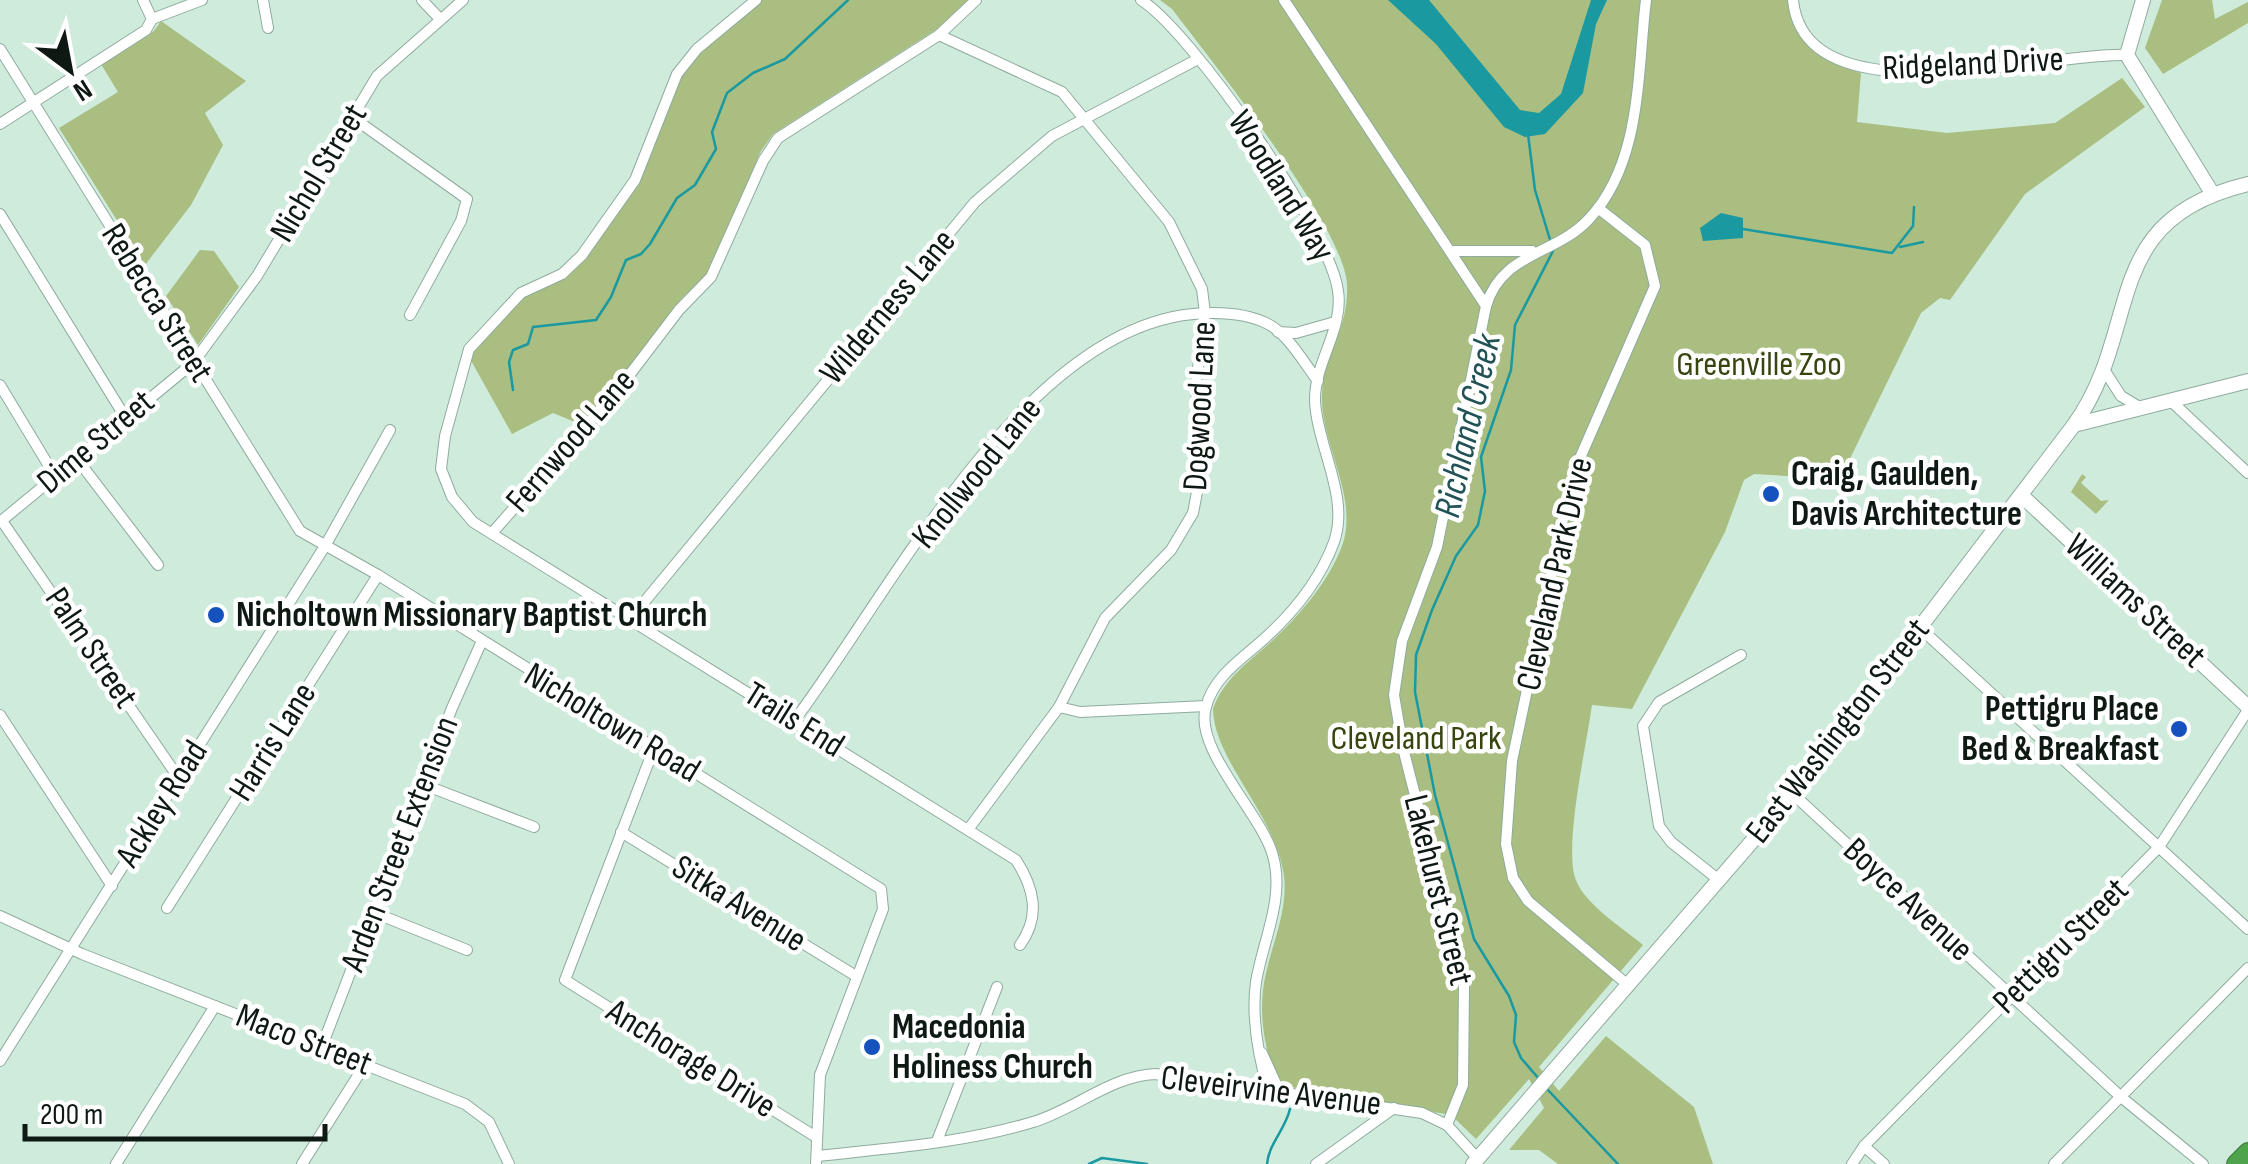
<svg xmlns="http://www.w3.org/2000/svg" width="2248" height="1164" font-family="'Sofia Sans Condensed',sans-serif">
<rect width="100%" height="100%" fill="#ceebdc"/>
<g fill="#a9be80">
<path d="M 761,0 L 968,0 L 937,29 L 773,134 L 761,151 L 707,274 L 681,299 L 633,364 L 580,424 L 553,413 L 512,434 L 469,357 L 518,297 L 567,275 L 618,212 L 674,86 L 694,56 Z"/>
<path d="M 1160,0 L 1789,0 C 1796,42 1823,60 1861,73 L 1857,122 L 1947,133 L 2055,123 L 2122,78 L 2145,107 L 2025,194 L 1950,300 L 1940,298 L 1921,313 L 1840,479 L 1754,474 L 1744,480 L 1725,532 L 1632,709 L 1592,705 C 1586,748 1566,834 1574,874 C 1580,902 1622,927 1643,945 L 1539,1067 L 1559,1091 L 1606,1036 L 1694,1107 L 1713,1164 L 1558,1164 L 1539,1150 L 1509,1150 L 1544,1108 L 1529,1079 L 1476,1139 L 1451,1115 L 1279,1085 C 1264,1050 1257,1011 1266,973 C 1273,942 1288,909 1284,876 C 1276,815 1214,761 1213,709 C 1224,678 1248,663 1272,641 C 1299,616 1331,579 1343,543 C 1358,495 1320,443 1322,394 C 1323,353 1349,332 1347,284 C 1344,227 1211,60 1172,9 Z"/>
<path d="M 2162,0 L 2212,0 L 2215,19 L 2248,2 L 2248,23 L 2163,74 L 2145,48 Z"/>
<path d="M 161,21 L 246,81 L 205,113 L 223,145 L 191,205 L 145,265 L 59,128 L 118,92 L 101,64 L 154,31 Z"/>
<path d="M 200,250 L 214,251 L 239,287 L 198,345 L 166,296 Z"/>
<path d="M 2082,474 L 2086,477 L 2081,483 L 2101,501 L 2109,500 L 2096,514 L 2071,492 Z"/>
</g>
<g fill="#1a99a1">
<path d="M 1388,0 L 1429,0 L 1520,110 L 1539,113 L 1561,94 L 1591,0 L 1607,0 L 1596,24 L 1583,93 L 1545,134 L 1525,137 L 1504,127 L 1436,44 Z"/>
<path d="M 1721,213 L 1743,218 L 1743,238 L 1703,241 L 1700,228 Z"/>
</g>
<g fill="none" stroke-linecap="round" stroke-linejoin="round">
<g stroke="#1a99a1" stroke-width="2.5">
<path d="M 1528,134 L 1535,190 L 1551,243"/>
<path d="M 1743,229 L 1892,253 L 1913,226 L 1914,207"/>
<path d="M 1900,247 L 1923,242"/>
<path d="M 513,390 L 509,362 L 513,350 L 528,344 L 533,327 L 596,320 L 611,297 L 626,260 L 641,254 L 650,244 L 677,198 L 695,185 L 716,149 L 712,132 L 727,93 L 753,73 L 785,59 L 848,0"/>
<path d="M 1539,1079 L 1521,1058 L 1514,1042 L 1516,1015 L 1509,996 L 1474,939 L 1435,795 L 1415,692 L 1416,655 L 1432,610 L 1456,556 L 1478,525 L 1485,491 L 1481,457 L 1511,370 L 1515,325 L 1553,251"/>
<path d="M 1547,1089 L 1618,1164"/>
<path d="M 1089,1164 L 1102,1158 L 1147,1164"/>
<path d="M 1267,1164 C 1269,1143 1285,1130 1290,1109"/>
</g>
<defs>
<g id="street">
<path d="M 263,0 L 268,28"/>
<path d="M 422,0 L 440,19"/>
<path d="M 756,0 L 697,49 L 677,74 L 635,180 L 582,255 L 562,274 L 521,293 L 469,349 L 445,436 L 441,469 L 452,497 L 473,522 L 1016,860 C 1034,888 1041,916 1020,945"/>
<path d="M 1141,0 C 1191,31 1331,232 1338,291 C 1344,329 1314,363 1315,401 C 1317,446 1350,497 1334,542 C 1320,580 1294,612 1264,639 C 1242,659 1214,676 1206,707 C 1193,749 1262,814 1273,856 C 1285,898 1263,940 1256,982 C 1251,1018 1259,1059 1269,1093"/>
<path d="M 1284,0 L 1486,306 L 1437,547 L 1402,641 L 1394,695 L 1403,748 L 1464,987 L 1463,1085 L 1447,1125"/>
<path d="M 1793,0 C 1805,123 2050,51 2127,55"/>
<path d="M 152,19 L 202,0"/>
<path d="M 939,35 L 1062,92 L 1169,222 L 1202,289 L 1205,313 L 1196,384 L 1201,471 L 1193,513 L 1171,550 L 1105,618 L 1059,707 L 970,827"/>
<path d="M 0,49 L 300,531 L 378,575 L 881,889 L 883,909 L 820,1075 L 816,1164"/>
<path d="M 352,117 L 467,199 L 461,221 L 410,315"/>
<path d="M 0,124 L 146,30 L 152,19 L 143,0"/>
<path d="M 1598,208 L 1645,245 L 1655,286 L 1580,458 L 1567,500 L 1512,761 L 1506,844 L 1513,878 L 1528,901 L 1628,985"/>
<path d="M 0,214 L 125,417"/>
<path d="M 1453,251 L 1532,251"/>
<path d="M 1486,306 C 1502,252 1556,255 1589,219 C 1642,162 1637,74 1646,0"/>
<path d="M 1278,332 L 1296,333 L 1335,322"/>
<path d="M 2103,368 L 2121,396 L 2141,408"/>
<path d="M 0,385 L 55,476"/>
<path d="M 2171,401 L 2248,473"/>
<path d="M 77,459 L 158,565"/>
<path d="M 2,521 L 178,777"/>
<path d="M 0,522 L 193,363 L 257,276 L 377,76 L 463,0"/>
<path d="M 493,532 L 621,386 L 679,310 L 711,277 L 763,161 L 778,138 L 939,35 L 976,0"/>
<path d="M 631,618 L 975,202 L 1052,136 L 1198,59"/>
<path d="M 1920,628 L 2248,929"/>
<path d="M 1059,707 L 1080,712 L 1206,706"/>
<path d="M 0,715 L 112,886"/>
<path d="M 794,721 C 890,594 1022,330 1193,314 C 1216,312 1246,313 1268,324 C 1288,334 1304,363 1318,381"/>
<path d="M 654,748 L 565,980 L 816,1137"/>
<path d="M 422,784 L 534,827"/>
<path d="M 1793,794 L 2121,1097 L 2203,1164"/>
<path d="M 621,832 L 856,976"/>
<path d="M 1719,880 L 1671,842 L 1659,826 L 1643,726 L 1659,702 L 1741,655"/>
<path d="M 167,908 L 378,575"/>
<path d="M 375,913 L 467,950"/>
<path d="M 0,916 L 82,954 L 465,1104 L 489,1122 L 509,1164"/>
<path d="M 322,1046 L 452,708 L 481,643"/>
<path d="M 1262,1053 L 1281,1095"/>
<path d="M 0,1061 L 325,546 L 390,430"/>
<path d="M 937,1141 L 997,987"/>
<path d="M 1864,1146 L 1884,1164"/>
<path d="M 818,1156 C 890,1148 964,1143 1033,1122 C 1074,1110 1111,1076 1155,1074 L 1422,1113 L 1447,1125 L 1478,1159"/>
<path d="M 116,1164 L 215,1006"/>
<path d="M 302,1164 L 366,1063"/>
<path d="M 1316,1164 L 1394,1108"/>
<path d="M 1852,1164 L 1864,1146 L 2159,847 L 2248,710"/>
<path d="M 2054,1164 L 2248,968"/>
</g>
<g id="secondary">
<path d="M 2143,0 L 2127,55 L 2212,193"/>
<path d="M 2074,425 L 2248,381"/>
<path d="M 2021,495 L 2248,707"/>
<path d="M 1473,1164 L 1793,794 L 2074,425 C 2144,327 2097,220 2248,184"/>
</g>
<path id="highway" d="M 2236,1164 L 2248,1152"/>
</defs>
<use href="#street" stroke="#8fab9d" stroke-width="12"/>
<use href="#secondary" stroke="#8fab9d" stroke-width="16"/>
<use href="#highway" stroke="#397338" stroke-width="20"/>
<use href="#street" stroke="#fff" stroke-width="10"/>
<use href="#secondary" stroke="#fff" stroke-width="14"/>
<use href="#highway" stroke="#4fa34c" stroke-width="18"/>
</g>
<g fill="#1652be" stroke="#fff" stroke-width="4">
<circle cx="1771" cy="494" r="10"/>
<circle cx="216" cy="615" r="10"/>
<circle cx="2179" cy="729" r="10"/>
<circle cx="872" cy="1047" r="10"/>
</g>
<g text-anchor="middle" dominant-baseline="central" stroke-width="9" stroke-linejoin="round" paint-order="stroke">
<g font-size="35" fill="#0f1914" stroke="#fff">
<text transform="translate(1973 64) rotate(-3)">Ridgeland Drive</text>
<text transform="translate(319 173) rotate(-59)">Nichol Street</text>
<text transform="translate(1281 186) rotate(58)">Woodland Way</text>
<text transform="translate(157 303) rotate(58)">Rebecca Street</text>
<text transform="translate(888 307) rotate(-50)">Wilderness Lane</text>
<text transform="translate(1200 406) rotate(-87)">Dogwood Lane</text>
<text transform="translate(571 441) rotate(-49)">Fernwood Lane</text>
<text transform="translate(96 442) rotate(-40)">Dime Street</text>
<text transform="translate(977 473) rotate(-51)">Knollwood Lane</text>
<text transform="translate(1555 574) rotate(-77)">Cleveland Park Drive</text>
<text transform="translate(2135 601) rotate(43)">Williams Street</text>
<text transform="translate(91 648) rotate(56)">Palm Street</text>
<text transform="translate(794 720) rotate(32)">Trails End</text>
<text transform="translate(612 723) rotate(31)">Nicholtown Road</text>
<text transform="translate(1838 731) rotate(-52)">East Washington Street</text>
<text transform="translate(273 742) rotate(-58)">Harris Lane</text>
<text transform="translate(162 804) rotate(-58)">Ackley Road</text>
<text transform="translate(400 844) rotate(-69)">Arden Street Extension</text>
<text transform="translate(1438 890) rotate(76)">Lakehurst Street</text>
<text transform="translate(1908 900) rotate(43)">Boyce Avenue</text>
<text transform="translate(739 904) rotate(32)">Sitka Avenue</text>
<text transform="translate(2061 946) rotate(-45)">Pettigru Street</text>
<text transform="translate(304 1040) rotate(21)">Maco Street</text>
<text transform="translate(691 1059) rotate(32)">Anchorage Drive</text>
<text transform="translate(1271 1091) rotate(7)">Cleveirvine Avenue</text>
</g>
<g font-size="35" fill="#37450f" stroke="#fff">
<text x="1759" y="364">Greenville Zoo</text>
<text x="1416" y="738">Cleveland Park</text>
</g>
<g font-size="35" font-weight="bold" fill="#0f1914" stroke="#fff" text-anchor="start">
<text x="1791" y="474">Craig, Gaulden,<tspan x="1791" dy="40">Davis Architecture</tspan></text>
<text x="236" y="615">Nicholtown Missionary Baptist Church</text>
<text x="2159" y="709" text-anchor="end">Pettigru Place<tspan x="2159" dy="40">Bed &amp; Breakfast</tspan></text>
<text x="892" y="1027">Macedonia<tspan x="892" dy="40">Holiness Church</tspan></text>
</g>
<g font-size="38" font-style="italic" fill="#215255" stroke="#fff">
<text transform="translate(1468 426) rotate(-77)">Richland Creek</text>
</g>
</g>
<g transform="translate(70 70) rotate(148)" stroke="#ffffff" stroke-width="8" paint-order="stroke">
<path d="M0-8L18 38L0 25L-18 38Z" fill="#0f1914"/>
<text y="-15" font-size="28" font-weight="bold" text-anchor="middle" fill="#0f1914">N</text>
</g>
<path d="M25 1124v15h300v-15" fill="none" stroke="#0f1914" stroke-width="5"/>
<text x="40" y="1124" font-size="30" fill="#0f1914" stroke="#ffffff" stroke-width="8" paint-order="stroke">200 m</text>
</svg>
